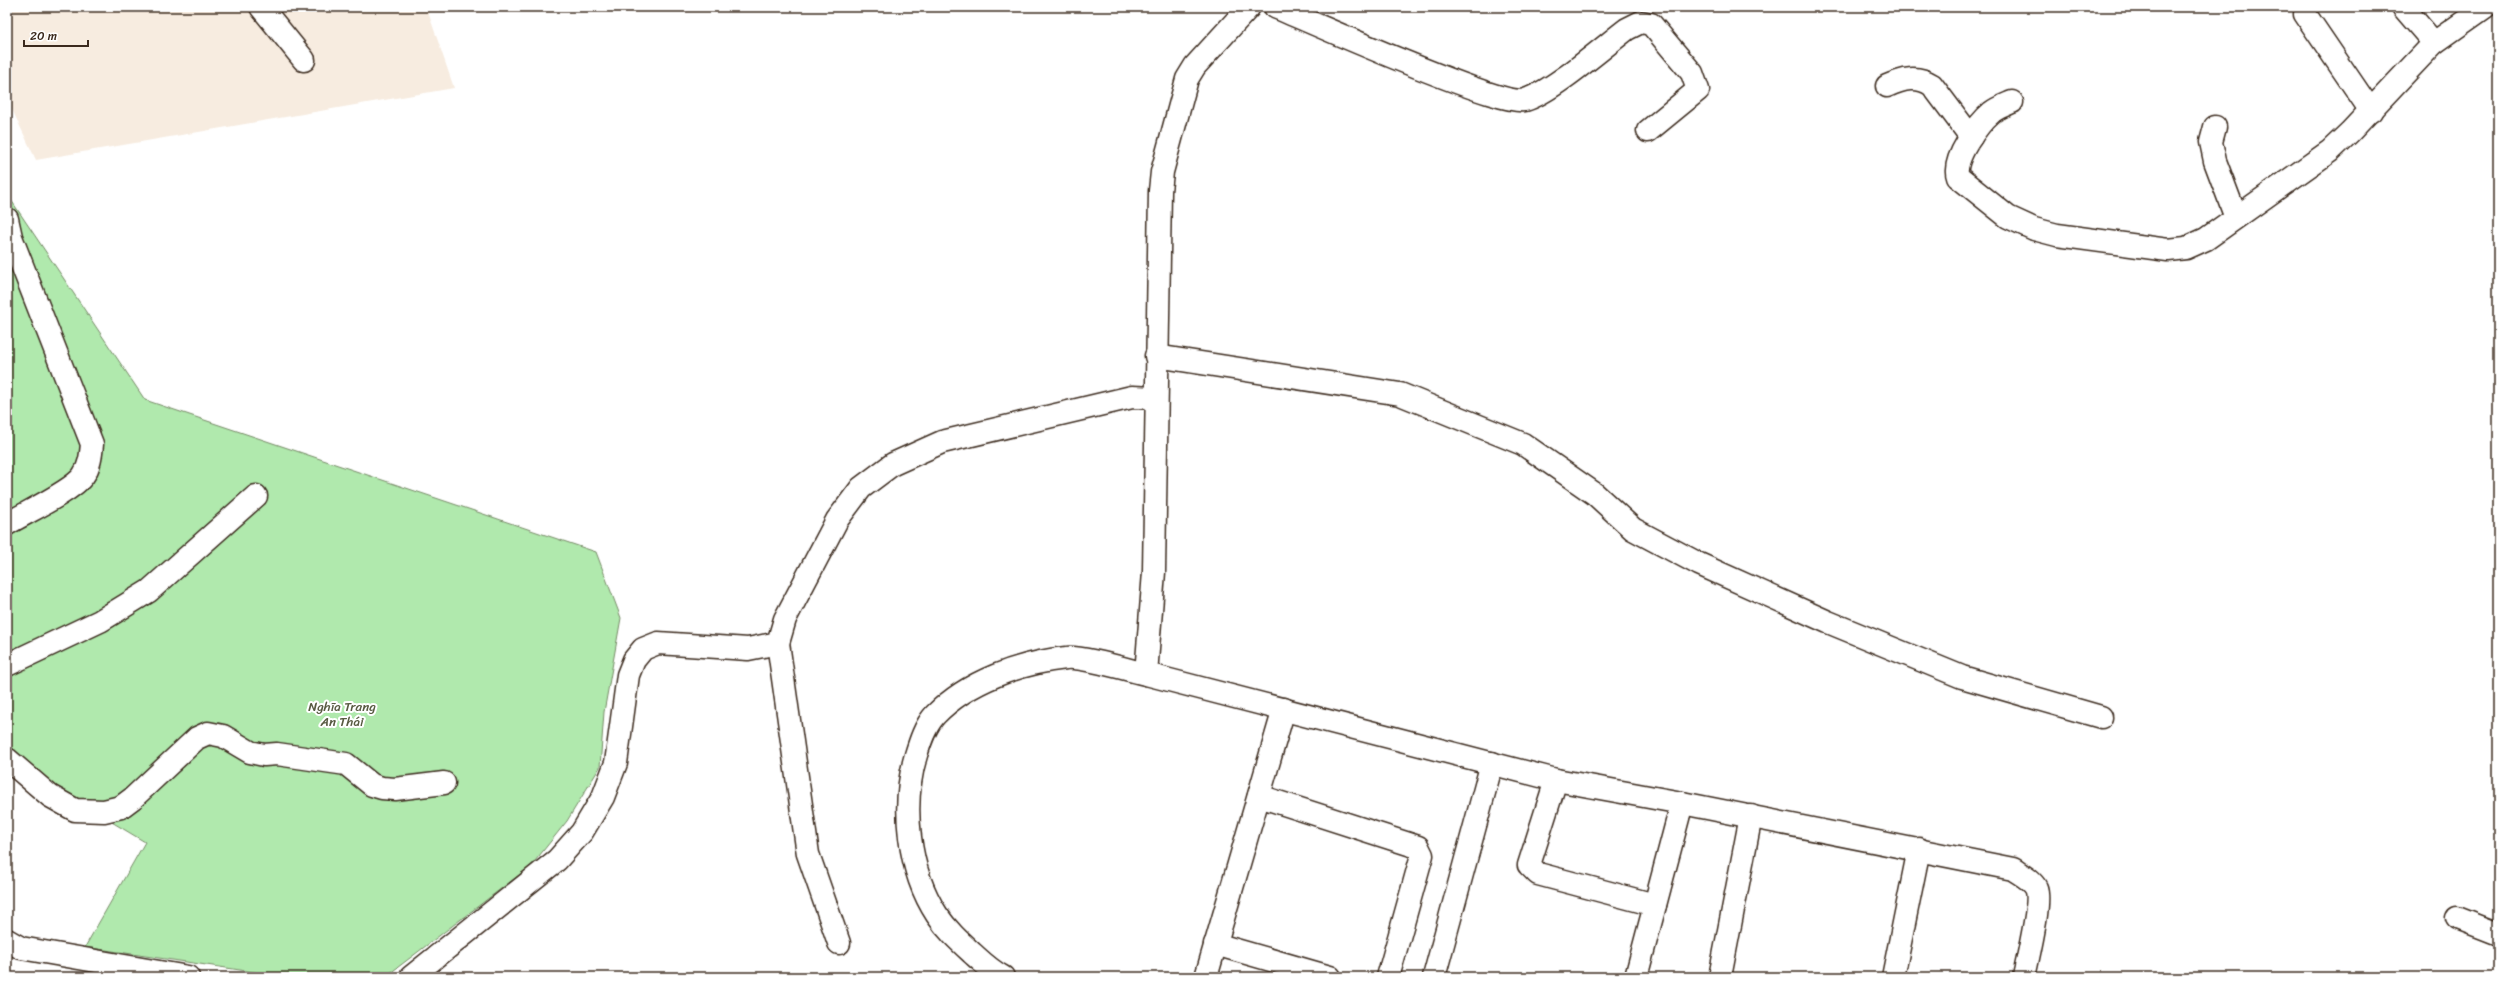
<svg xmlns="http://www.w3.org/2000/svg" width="2505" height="984" font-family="Sriracha,sans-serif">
<rect width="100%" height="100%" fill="#fff"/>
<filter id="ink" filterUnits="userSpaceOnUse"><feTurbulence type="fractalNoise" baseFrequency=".025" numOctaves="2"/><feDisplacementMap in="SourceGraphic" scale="8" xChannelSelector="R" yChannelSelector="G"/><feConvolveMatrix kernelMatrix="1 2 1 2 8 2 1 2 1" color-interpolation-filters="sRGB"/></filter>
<g filter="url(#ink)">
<path fill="#f7ece0" d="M 7,7 L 430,7 L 427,9 L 454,88 L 36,160 L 7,99 Z"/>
<path fill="#b0e9ad" stroke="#768a66" d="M 7,194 L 145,400 L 596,552 L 621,618 L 604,712 L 600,767 L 567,821 L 531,866 L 385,977 L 287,977 L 85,947 L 145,842 L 7,759 Z"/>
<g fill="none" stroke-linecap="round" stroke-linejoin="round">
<defs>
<g id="minor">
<path d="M 261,7 L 304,60"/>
<path d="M 1249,7 L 1195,66 L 1187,79 L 1162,172 L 1160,191 L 1154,572 L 1146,674 L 1556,780 L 1682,803 L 2013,869 C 2020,874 2032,880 2036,888 C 2042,901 2027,961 2024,977"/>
<path d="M 1275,7 C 1311,22 1501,107 1525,100 C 1552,92 1602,48 1627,29 L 1641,22 L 1651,24 L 1692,73 L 1698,90 L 1648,131"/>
<path d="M 2403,7 L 2434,43"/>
<path d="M 2305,14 L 2371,111"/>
<path d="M 1887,86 C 1903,79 1917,75 1932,85 L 1971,137"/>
<path d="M 2012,102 C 2005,105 1997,108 1992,112 C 1979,123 1951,160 1958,177 L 2008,217 L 2034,229 L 2057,235 L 2168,250 L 2186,248 L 2206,239 L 2330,151 L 2350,132 L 2434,43 L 2485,7"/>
<path d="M 2215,127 L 2211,142 L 2215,161 L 2236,217"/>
<path d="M 7,219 L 11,237 L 92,444 C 91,455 90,466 83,476 C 72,491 25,513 7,524"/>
<path d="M 1156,356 L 1400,394 L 1523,444 L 1595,494 L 1633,529 L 1699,564 L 1828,622 L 1962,677 L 2101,717"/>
<path d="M 778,643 L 808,854 L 839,943"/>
<path d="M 7,665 L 100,621 L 149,591 L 256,496"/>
<path d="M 7,759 L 50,796 L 75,810 L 104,811 L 121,807 L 133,798 L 197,738 L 208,733 L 223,736 L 250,752 L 264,755 L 277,754 L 346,764 L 372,785 L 382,788 L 395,789 L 444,783"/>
<path d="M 1556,780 L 1529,865 L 1538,874 L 1655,905"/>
<path d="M 1259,796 L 1418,847 L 1422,855 L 1388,977"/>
<path d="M 2457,918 L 2498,934"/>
<path d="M 7,940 L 21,948 L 188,977"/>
<path d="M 1215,944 L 1330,977"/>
<path d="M 411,977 L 557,860 L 582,832 L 603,797 L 616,763 L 628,675 L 634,660 L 643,649 L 658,643 L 748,649 L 778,643 L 785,619 L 837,520 L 861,488 L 893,464 L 942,442 L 1132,397 L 1155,398"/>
<path d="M 1003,977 C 991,971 982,962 972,953 C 959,941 947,930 937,915 C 908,871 901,805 916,755 C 920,742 925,726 935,715 C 968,681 1020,663 1066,658 C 1080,656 1129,670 1146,674"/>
<path d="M 1206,977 L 1284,709"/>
<path d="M 1434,977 L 1492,763"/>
<path d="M 1636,977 L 1682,803"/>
<path d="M 1720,977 L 1751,816"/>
<path d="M 1893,977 L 1919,849"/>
</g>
</defs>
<use href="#minor" stroke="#3b2a1e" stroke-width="25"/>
<use href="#minor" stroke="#fff" stroke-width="22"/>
</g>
</g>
<g text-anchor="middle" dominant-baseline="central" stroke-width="4" stroke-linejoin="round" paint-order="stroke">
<g font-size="13" fill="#585a42" stroke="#fff">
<text x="342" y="706">Nghĩa Trang<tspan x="342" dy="15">An Thái</tspan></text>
</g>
</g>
<rect width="2505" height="984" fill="none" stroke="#fff" stroke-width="24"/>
<rect x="12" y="12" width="2481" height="960" fill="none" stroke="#3b2a1e" stroke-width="1.5" filter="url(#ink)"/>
<path d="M24 40v6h64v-6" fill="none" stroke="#3b2a1e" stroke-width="2"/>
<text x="30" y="40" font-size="12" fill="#3b2a1e" stroke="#ffffff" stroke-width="3" paint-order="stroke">20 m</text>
</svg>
